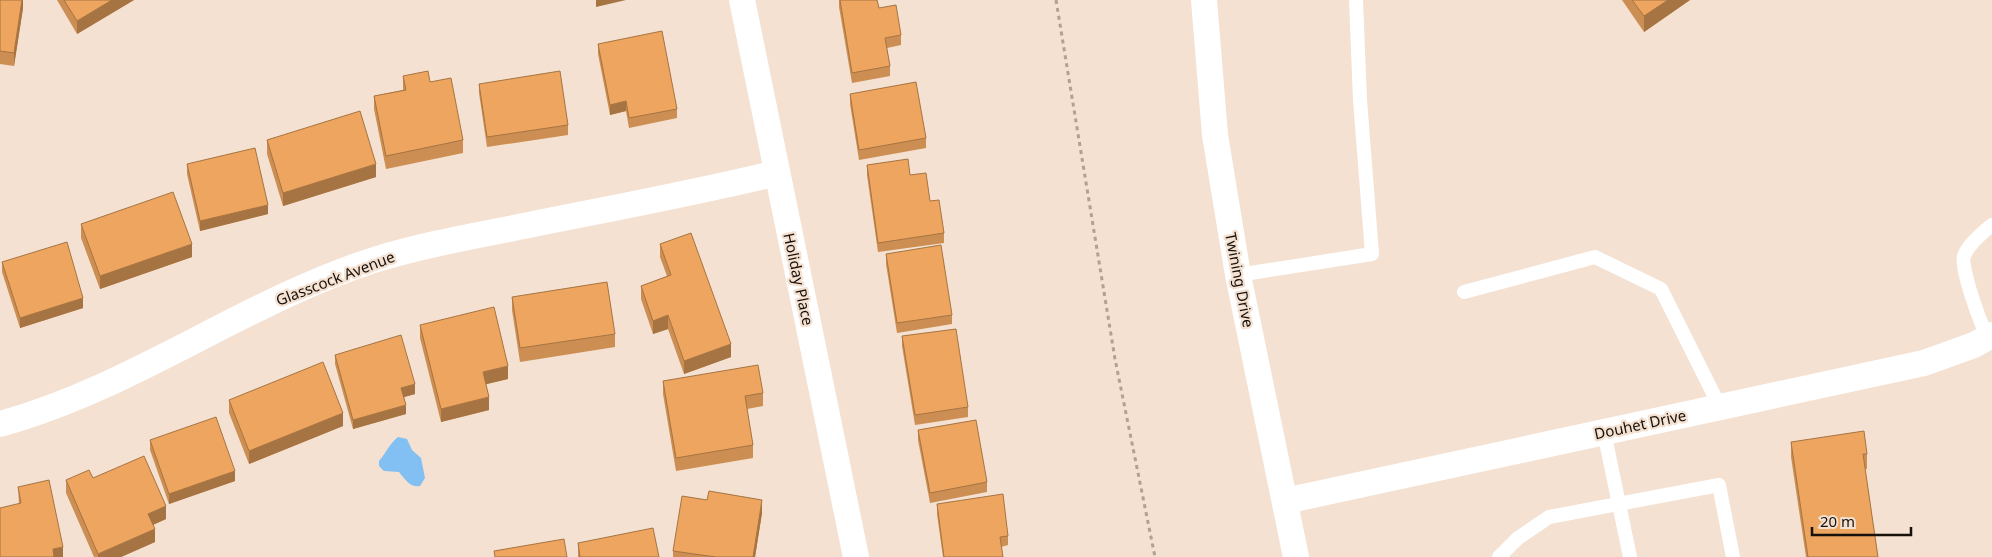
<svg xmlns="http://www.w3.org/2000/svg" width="1992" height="557" font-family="'Noto Sans',sans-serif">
<rect width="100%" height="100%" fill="#f4e1d1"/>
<path fill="#82c0f3" d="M 398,437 L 407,439 L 412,450 L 421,458 L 425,478 L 420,486 C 410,488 405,479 399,472 L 384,471 L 379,466 L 379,461 C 386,453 390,443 398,437 Z"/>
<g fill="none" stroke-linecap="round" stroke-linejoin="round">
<path stroke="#b0a194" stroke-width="3" stroke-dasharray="4 4" stroke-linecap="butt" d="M 1056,0 L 1115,359 L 1155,557"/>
<g stroke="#fff" stroke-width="14">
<path d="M 1238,275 L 1372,254 L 1360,100 L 1356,0"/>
<path d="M 1464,292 L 1595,257 L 1661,289 L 1720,407"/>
<path d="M 1990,340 C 1982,330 1960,267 1964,256 C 1968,245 1983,232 1992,225"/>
<path d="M 1604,432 L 1630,557"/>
<path d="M 1499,557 L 1518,538 L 1549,517 L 1719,485 L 1733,557"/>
</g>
<g stroke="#fff" stroke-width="26">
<path d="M 742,0 L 856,557"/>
<path d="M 1204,0 L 1215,135 L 1238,275 L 1296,557"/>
<path d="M 0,424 C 132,388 244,302 374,260 C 419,246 468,237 514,228 C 602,210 690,194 777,173"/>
<path d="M 1285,501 L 1924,363 L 1974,345 L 1992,335"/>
</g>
</g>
<g fill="#cc8e52">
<path d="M 0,0 L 23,0 L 23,8 L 14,66 L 0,64 Z"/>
<path d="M 57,0 L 134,0 L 77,34 Z"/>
<path d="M 839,0 L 877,0 L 879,8 L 901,35 L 901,45 L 887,48 L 890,66 L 890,76 L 852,83 L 839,7 Z"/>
<path d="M 1622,0 L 1690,0 L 1644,32 Z"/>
<path d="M 598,44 L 677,109 L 677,118 L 629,128 L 626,111 L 610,115 L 598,54 Z"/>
<path d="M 403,76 L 430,82 L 463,140 L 463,153 L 386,169 L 374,109 L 374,96 L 403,90 Z"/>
<path d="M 479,84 L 568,125 L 568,135 L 487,147 L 479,93 Z"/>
<path d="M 850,94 L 926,138 L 926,148 L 859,160 L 850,104 Z"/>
<path d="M 267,140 L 376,177 L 283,206 L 267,154 Z"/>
<path d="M 187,164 L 268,214 L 200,231 L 187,174 Z"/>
<path d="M 867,165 L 910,175 L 930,201 L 944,233 L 944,243 L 878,252 L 867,175 Z"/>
<path d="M 81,224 L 192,257 L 100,289 L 81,238 Z"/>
<path d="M 660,244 L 731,357 L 684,374 L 668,329 L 653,334 L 641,299 L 641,286 L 667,276 L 660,257 Z"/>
<path d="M 886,254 L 952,315 L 952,324 L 897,333 L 886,264 Z"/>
<path d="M 2,262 L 83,308 L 20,328 L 2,272 Z"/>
<path d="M 512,297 L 615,334 L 615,347 L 520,362 L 512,310 Z"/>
<path d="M 420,325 L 508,379 L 486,384 L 489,410 L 441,422 L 420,338 Z"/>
<path d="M 902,336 L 968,407 L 968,417 L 915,425 L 902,346 Z"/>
<path d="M 335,355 L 415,394 L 404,397 L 406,414 L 353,429 L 335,364 Z"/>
<path d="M 663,381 L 763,393 L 763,406 L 747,409 L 753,445 L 753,458 L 676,471 L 663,394 Z"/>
<path d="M 229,400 L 343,426 L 249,464 L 229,413 Z"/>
<path d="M 918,430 L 987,482 L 987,492 L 930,503 L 918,440 Z"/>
<path d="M 150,440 L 235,481 L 169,504 L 150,450 Z"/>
<path d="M 1791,442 L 1867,454 L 1867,469 L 1865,469 L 1878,557 L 1806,557 L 1791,457 Z"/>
<path d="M 66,480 L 166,519 L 153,525 L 155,542 L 121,557 L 94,557 L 66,493 Z"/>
<path d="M 18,487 L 63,557 L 19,504 Z"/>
<path d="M 707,500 L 762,513 L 755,557 L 673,557 L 673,551 Z"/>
<path d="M 937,504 L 1008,536 L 1008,545 L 1001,547 L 1003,557 L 943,557 L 937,514 Z"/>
<path d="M 578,543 L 659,557 L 578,557 Z"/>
</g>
<g fill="#a67442">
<path d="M 22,0 L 23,0 L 23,8 L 14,66 L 14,53 Z"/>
<path d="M 112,0 L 134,0 L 77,34 L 77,21 Z"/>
<path d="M 596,0 L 626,0 L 596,7 Z"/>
<path d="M 1668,0 L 1690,0 L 1644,32 L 1644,16 Z"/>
<path d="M 626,101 L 626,111 L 610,115 L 610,105 Z"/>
<path d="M 376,164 L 376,177 L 283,206 L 283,193 Z"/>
<path d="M 268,205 L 268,214 L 200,231 L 200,221 Z"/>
<path d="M 192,244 L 192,257 L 100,289 L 100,276 Z"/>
<path d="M 83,298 L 83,308 L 20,328 L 20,318 Z"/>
<path d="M 668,315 L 668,329 L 653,334 L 653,321 Z"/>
<path d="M 731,344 L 731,357 L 684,374 L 684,361 Z"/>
<path d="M 508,366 L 508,379 L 483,385 L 483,372 Z"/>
<path d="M 415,384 L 415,394 L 401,398 L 401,388 Z"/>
<path d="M 489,397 L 489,410 L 441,422 L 441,409 Z"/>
<path d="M 406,405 L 406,414 L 353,429 L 353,420 Z"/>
<path d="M 343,413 L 343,426 L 249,464 L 249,451 Z"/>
<path d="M 235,471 L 235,481 L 169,504 L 169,494 Z"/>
<path d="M 762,500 L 762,513 L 755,557 L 753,557 Z"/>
<path d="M 166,506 L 166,519 L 148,527 L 148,514 Z"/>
<path d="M 155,529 L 155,542 L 121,557 L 98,557 L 98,554 Z"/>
<path d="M 63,547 L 63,557 L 53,557 L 53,549 Z"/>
</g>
<g fill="#eda55f" stroke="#a67442">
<path d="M 0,0 L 22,0 L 14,53 L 0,51 Z"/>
<path d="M 64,0 L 112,0 L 77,21 Z"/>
<path d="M 840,0 L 877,0 L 879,8 L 896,5 L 901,35 L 885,38 L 890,66 L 852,73 Z"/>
<path d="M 1632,0 L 1668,0 L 1644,16 Z"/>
<path d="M 662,31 L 677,109 L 629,118 L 626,101 L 610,105 L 598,44 Z"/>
<path d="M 428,71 L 430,82 L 451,78 L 463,140 L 386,156 L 374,96 L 406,90 L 403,76 Z"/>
<path d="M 560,71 L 568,125 L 487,137 L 479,84 Z"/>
<path d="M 916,82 L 926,138 L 859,150 L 850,94 Z"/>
<path d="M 360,111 L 376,164 L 283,193 L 267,140 Z"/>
<path d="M 255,148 L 268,205 L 200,221 L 187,164 Z"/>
<path d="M 908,159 L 910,175 L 926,173 L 930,201 L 939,200 L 944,233 L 878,243 L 867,165 Z"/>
<path d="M 173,192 L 192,244 L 100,276 L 81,224 Z"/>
<path d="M 691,233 L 731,344 L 684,361 L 668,315 L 653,321 L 641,286 L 671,275 L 660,244 Z"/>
<path d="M 67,242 L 83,298 L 20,318 L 2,262 Z"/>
<path d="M 941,245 L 952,315 L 897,323 L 886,254 Z"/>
<path d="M 607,282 L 615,334 L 520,348 L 512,297 Z"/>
<path d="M 494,307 L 508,366 L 483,372 L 489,397 L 441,409 L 420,325 Z"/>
<path d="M 956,329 L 968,407 L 915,415 L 902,336 Z"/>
<path d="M 401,335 L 415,384 L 401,388 L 406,405 L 353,420 L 335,355 Z"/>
<path d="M 323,362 L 343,413 L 249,451 L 229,400 Z"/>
<path d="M 758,365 L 763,393 L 745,396 L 753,445 L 676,458 L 663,381 Z"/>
<path d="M 216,417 L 235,471 L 169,494 L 150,440 Z"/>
<path d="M 976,420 L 987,482 L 930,493 L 918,430 Z"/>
<path d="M 1864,431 L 1867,454 L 1863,454 L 1878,557 L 1808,557 L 1791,442 Z"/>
<path d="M 144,456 L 166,506 L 148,514 L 155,529 L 98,554 L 66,480 L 89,470 L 93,478 Z"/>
<path d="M 49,480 L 63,547 L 53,549 L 54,557 L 0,557 L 0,508 L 21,503 L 18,487 Z"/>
<path d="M 709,491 L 762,500 L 753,557 L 716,557 L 673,551 L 682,496 L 707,500 Z"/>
<path d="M 1003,494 L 1008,536 L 1000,537 L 1003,557 L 944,557 L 937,504 Z"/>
<path d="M 653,528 L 659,557 L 580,557 L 578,543 Z"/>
<path d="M 564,539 L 567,557 L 495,557 L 494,551 Z"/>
</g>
<g text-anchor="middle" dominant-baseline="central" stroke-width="4.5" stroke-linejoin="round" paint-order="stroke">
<g font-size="15" fill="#17110b" stroke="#f4e1d1">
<text transform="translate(335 278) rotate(-21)">Glasscock Avenue</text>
<text transform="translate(799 279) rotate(78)">Holiday Place</text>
<text transform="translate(1240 280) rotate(79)">Twining Drive</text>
<text transform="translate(1640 424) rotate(-12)">Douhet Drive</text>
</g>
</g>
<path d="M1812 527v8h99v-8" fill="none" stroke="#17110b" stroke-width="2.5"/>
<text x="1820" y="527" font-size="15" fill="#17110b" stroke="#f4e1d1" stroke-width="4" paint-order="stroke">20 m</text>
</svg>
